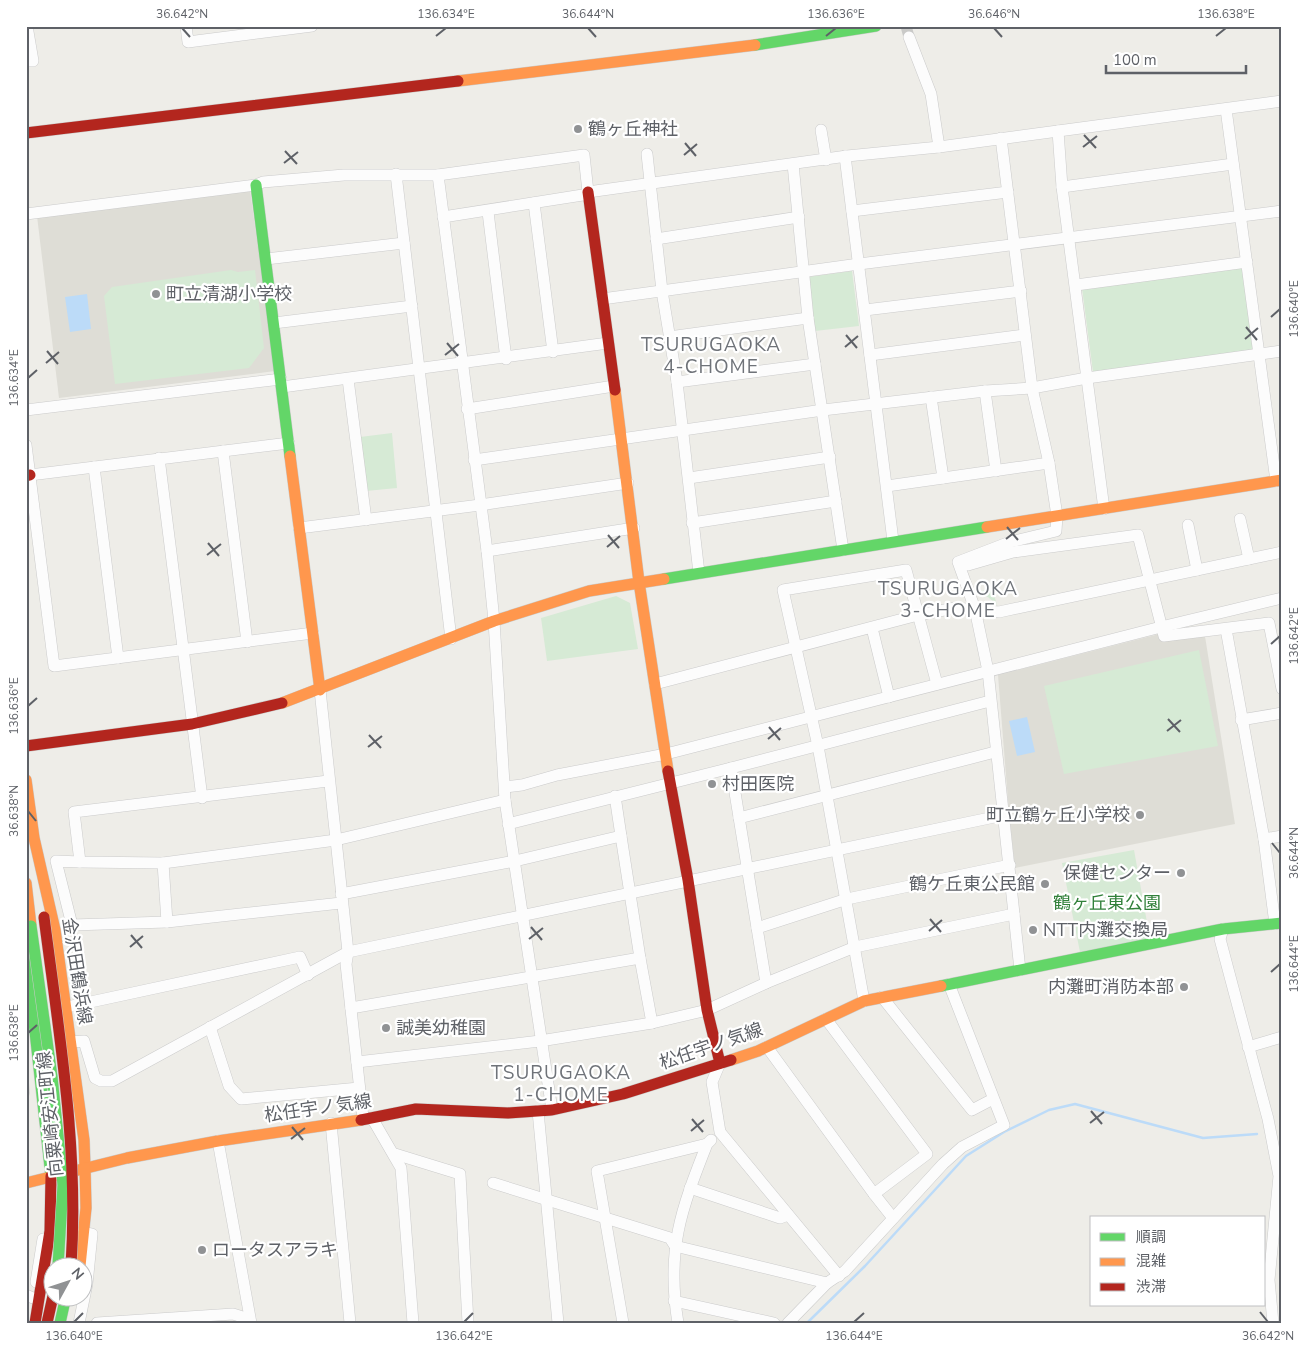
<svg xmlns="http://www.w3.org/2000/svg" width="1308" height="1349" font-family="'Nunito Sans','Noto Sans JP',sans-serif">
<rect width="100%" height="100%" fill="#eeede8"/>
<g fill="#deddd6">
<path d="M 250,190 L 275,371 L 59,398 L 37,216 Z"/>
<path d="M 1204,630 L 1235,824 L 1015,868 L 1009,813 L 998,675 L 1167,632 Z"/>
<path d="M 26,1053 L 30,1093 L 26,1105 Z"/>
</g>
<g fill="#d6ead5">
<path d="M 1243,268 L 1254,351 L 1093,372 L 1082,288 Z"/>
<path d="M 231,270 L 238,272 L 255,270 L 264,348 L 249,368 L 115,384 L 104,296 L 112,287 Z"/>
<path d="M 852,271 L 859,326 L 815,331 L 808,277 Z"/>
<path d="M 392,433 L 397,488 L 366,491 L 360,437 Z"/>
<path d="M 992,588 L 997,605 L 988,597 L 976,593 Z"/>
<path d="M 616,596 L 630,603 L 638,649 L 547,661 L 541,618 Z"/>
<path d="M 1199,650 L 1218,746 L 1064,774 L 1044,686 Z"/>
<path d="M 1134,850 L 1150,939 L 1080,952 L 1062,863 Z"/>
</g>
<g fill="#bcdbf8">
<path d="M 87,294 L 91,329 L 70,332 L 65,297 Z"/>
<path d="M 1027,717 L 1035,752 L 1017,756 L 1009,721 Z"/>
</g>
<g fill="none" stroke-linecap="round" stroke-linejoin="round">
<path stroke="#bcdbf8" stroke-width="2.5" d="M 807,1323 L 865,1266 L 966,1156 L 1004,1132 L 1049,1110 L 1075,1104 L 1203,1138 L 1257,1134"/>
<path stroke="#cacac8" stroke-width="11" stroke-dasharray="11 5.5" stroke-linecap="butt" d="M 906,26 L 909,37"/>
<defs>
<g id="street">
<path d="M 186,26 L 188,42 L 312,26"/>
<path d="M 909,37 L 931,94 L 939,147"/>
<path d="M 26,61 L 33,61 L 27,26"/>
<path d="M 1226,109 L 1276,481"/>
<path d="M 821,130 L 826,160"/>
<path d="M 1058,131 L 1062,187 L 1104,509"/>
<path d="M 1001,138 L 1032,388 L 1049,463 L 1057,516 L 1056,531 L 1010,542 L 958,562 L 975,609 L 988,671 L 1020,970"/>
<path d="M 647,154 L 662,291 L 677,382 L 699,573"/>
<path d="M 845,156 L 893,541"/>
<path d="M 793,164 L 808,318 L 843,550"/>
<path d="M 396,174 L 451,639"/>
<path d="M 438,175 L 487,551 L 494,621 L 505,800 L 552,1110"/>
<path d="M 1062,187 L 1233,164"/>
<path d="M 534,203 L 553,352"/>
<path d="M 852,211 L 1008,192"/>
<path d="M 488,212 L 506,359"/>
<path d="M 26,214 L 256,185 L 263,182 L 344,175 L 438,175 L 584,155 L 588,192 L 847,156 L 939,147 L 1282,101"/>
<path d="M 443,217 L 589,194"/>
<path d="M 656,239 L 799,217"/>
<path d="M 266,259 L 404,243"/>
<path d="M 1076,285 L 1247,262"/>
<path d="M 602,299 L 859,264 L 1282,211"/>
<path d="M 865,310 L 1021,291"/>
<path d="M 274,323 L 412,306"/>
<path d="M 669,337 L 808,318"/>
<path d="M 870,355 L 1025,335"/>
<path d="M 348,379 L 366,520"/>
<path d="M 677,382 L 815,364"/>
<path d="M 282,387 L 608,343"/>
<path d="M 985,391 L 996,471"/>
<path d="M 931,397 L 943,478"/>
<path d="M 467,409 L 614,386"/>
<path d="M 26,410 L 281,379"/>
<path d="M 26,445 L 54,666 L 313,633"/>
<path d="M 223,451 L 247,642"/>
<path d="M 159,458 L 202,798"/>
<path d="M 474,460 L 823,410 L 985,391 L 1032,388 L 1087,378 L 1282,351"/>
<path d="M 94,467 L 118,658"/>
<path d="M 30,475 L 289,443"/>
<path d="M 689,478 L 830,457"/>
<path d="M 887,486 L 1049,463"/>
<path d="M 1240,519 L 1249,559"/>
<path d="M 692,523 L 836,501"/>
<path d="M 1188,525 L 1197,570"/>
<path d="M 299,528 L 480,505 L 628,483"/>
<path d="M 487,551 L 634,528"/>
<path d="M 968,565 L 1013,552 L 1138,535 L 1164,636 L 1269,623 L 1282,689"/>
<path d="M 872,628 L 889,697"/>
<path d="M 1226,629 L 1264,839 L 1275,924"/>
<path d="M 655,684 L 918,615 L 955,608 L 999,612 L 1282,552"/>
<path d="M 320,690 L 348,952 L 346,964 L 363,1118"/>
<path d="M 1241,720 L 1282,713"/>
<path d="M 328,781 L 74,812 L 80,862 L 163,863 L 336,840 L 505,800"/>
<path d="M 505,787 L 522,785 L 557,775 L 666,754 L 1161,627 L 1282,598"/>
<path d="M 615,796 L 621,836"/>
<path d="M 739,818 L 995,752"/>
<path d="M 508,824 L 731,768"/>
<path d="M 1264,839 L 1282,836"/>
<path d="M 80,862 L 56,861 L 72,925 L 167,922 L 341,903"/>
<path d="M 163,863 L 167,922"/>
<path d="M 341,894 L 515,861 L 621,836 L 640,958"/>
<path d="M 757,928 L 847,899 L 1010,865"/>
<path d="M 1223,929 L 1220,939 L 1268,1119 L 1279,1176 L 1269,1280 L 1273,1323"/>
<path d="M 766,983 L 855,947 L 1014,914"/>
<path d="M 882,997 L 972,1110 L 993,1099"/>
<path d="M 864,1001 L 818,746 L 783,590 L 906,570 L 937,684"/>
<path d="M 72,1006 L 300,957 L 308,975"/>
<path d="M 351,1008 L 640,958 L 652,1023"/>
<path d="M 210,1027 L 229,1086 L 241,1099 L 359,1088"/>
<path d="M 70,1042 L 84,1041 L 95,1078 L 101,1081 L 112,1081 L 348,952 L 1004,815"/>
<path d="M 767,1047 L 874,1194 L 927,1154 L 826,1019"/>
<path d="M 1248,1047 L 1282,1037"/>
<path d="M 357,1062 L 540,1041 L 652,1023 L 707,1010 L 766,983 L 731,768 L 990,701"/>
<path d="M 720,1063 L 712,1082 L 720,1132 L 839,1276"/>
<path d="M 538,1111 L 558,1323"/>
<path d="M 372,1118 L 401,1168 L 413,1323"/>
<path d="M 331,1123 L 350,1323"/>
<path d="M 218,1141 L 251,1323"/>
<path d="M 395,1154 L 460,1174 L 468,1323"/>
<path d="M 493,1183 L 670,1238 L 675,1246 L 827,1283"/>
<path d="M 690,1188 L 780,1218 L 788,1215"/>
<path d="M 874,1194 L 893,1218"/>
<path d="M 36,1282 L 43,1239"/>
<path d="M 26,1295 L 33,1298"/>
<path d="M 674,1301 L 774,1323"/>
<path d="M 79,1323 L 87,1284 L 92,1234 L 83,1232"/>
<path d="M 97,1323 L 233,1314 L 249,1319"/>
<path d="M 623,1323 L 597,1171 L 707,1144"/>
<path d="M 678,1323 C 666,1250 681,1210 707,1144 L 711,1140"/>
<path d="M 788,1323 L 827,1283 L 845,1271 L 943,1164 L 962,1147 L 1004,1125 L 949,984"/>
</g>
<g id="fast">
<path d="M 755,45 L 876,26"/>
<path d="M 256,185 L 290,456"/>
<path d="M 664,579 L 987,527"/>
<path d="M 26,950 L 51,1176"/>
<path d="M 941,986 L 1223,929 L 1282,923"/>
<path d="M 60,1323 L 66,1296"/>
</g>
<g id="slow">
<path d="M 458,81 L 755,45"/>
<path d="M 615,390 L 639,582 L 668,771"/>
<path d="M 290,456 L 320,690"/>
<path d="M 987,527 L 1282,480"/>
<path d="M 282,703 L 494,621 L 589,591 L 664,579"/>
<path d="M 26,780 L 34,838 L 55,930 L 84,1140 L 85,1168"/>
<path d="M 26,883 L 31,926"/>
<path d="M 731,1060 L 758,1051 L 864,1001 L 941,986"/>
<path d="M 26,1183 L 127,1158 L 218,1141 L 361,1120"/>
<path d="M 80,1266 L 86,1208 L 85,1168"/>
</g>
<g id="jam">
<path d="M 26,133 L 458,81"/>
<path d="M 588,192 L 615,390"/>
<path d="M 26,476 L 30,475"/>
<path d="M 26,746 L 192,724 L 282,703"/>
<path d="M 668,771 L 688,880 L 707,1010 L 720,1063"/>
<path d="M 361,1120 L 416,1109 L 508,1113 L 552,1110 L 623,1094 L 731,1060"/>
<path d="M 35,1323 L 50,1231 L 51,1176"/>
<path d="M 47,1323 L 53,1296"/>
</g>
</defs>
<use href="#street" stroke="#cbcbcb" stroke-width="12"/>
<use href="#fast" stroke="#cacac9" stroke-width="12"/>
<use href="#slow" stroke="#cacac9" stroke-width="12"/>
<use href="#jam" stroke="#cacac9" stroke-width="12"/>
<use href="#street" stroke="#fcfcfc" stroke-width="11"/>
<use href="#fast" stroke="#63d668" stroke-width="11"/>
<use href="#slow" stroke="#ff974d" stroke-width="11"/>
<use href="#jam" stroke="#b3261e" stroke-width="11"/>
<defs>
<path id="fast-bridge" d="M 31,926 L 52,1077 L 63,1185 L 58,1266"/>
<path id="jam-bridge" d="M 44,917 C 59,1034 79,1148 71,1266"/>
</defs>
<use href="#fast-bridge" stroke="#cacac9" stroke-width="12" stroke-linecap="butt"/>
<use href="#jam-bridge" stroke="#cacac9" stroke-width="12" stroke-linecap="butt"/>
<use href="#fast-bridge" stroke="#63d668" stroke-width="11"/>
<use href="#jam-bridge" stroke="#b3261e" stroke-width="11"/>
</g>
<path fill="none" stroke="#5e6167" stroke-width="2" d="M 182,28 L 190,37M 588,28 L 596,37M 994,28 L 1002,37M 436,36 L 446,28M 826,36 L 836,28M 1216,36 L 1226,28M 1084,135 L 1096,148M 685,143 L 696,156M 1083,147 L 1097,136M 285,151 L 297,164M 684,155 L 697,144M 284,163 L 298,152M 1271,317 L 1280,309M 1246,327 L 1257,340M 846,335 L 857,348M 1245,339 L 1258,328M 447,343 L 458,356M 845,347 L 858,336M 47,351 L 58,364M 445,355 L 459,344M 46,363 L 59,352M 28,378 L 37,370M 1007,527 L 1018,540M 608,535 L 619,548M 1006,539 L 1020,528M 208,543 L 219,556M 607,547 L 620,536M 207,555 L 221,544M 1271,644 L 1280,636M 28,706 L 37,698M 1168,719 L 1180,732M 769,727 L 780,740M 1167,731 L 1181,720M 369,735 L 381,748M 768,739 L 781,728M 368,747 L 382,736M 28,811 L 36,821M 1272,843 L 1280,853M 930,919 L 941,932M 531,927 L 542,940M 929,931 L 942,920M 131,935 L 142,948M 529,939 L 543,928M 130,947 L 143,936M 1271,972 L 1280,964M 28,1033 L 37,1025M 1091,1111 L 1102,1124M 692,1119 L 703,1132M 1090,1123 L 1104,1112M 292,1127 L 303,1140M 691,1131 L 704,1120M 291,1139 L 305,1128M 1260,1312 L 1268,1322M 74,1322 L 83,1313M 464,1322 L 473,1313M 854,1322 L 864,1313"/>
<g fill="#909294" stroke="#fff" stroke-width="2">
<circle cx="578" cy="129" r="5"/>
<circle cx="156" cy="294" r="5"/>
<circle cx="712" cy="784" r="5"/>
<circle cx="1140" cy="815" r="5"/>
<circle cx="1181" cy="873" r="5"/>
<circle cx="1045" cy="884" r="5"/>
<circle cx="1033" cy="930" r="5"/>
<circle cx="1184" cy="987" r="5"/>
<circle cx="386" cy="1028" r="5"/>
<circle cx="202" cy="1250" r="5"/>
</g>
<g text-anchor="middle" dominant-baseline="central" stroke-width="4.5" stroke-linejoin="round" paint-order="stroke">
<g font-size="18" fill="#5e6167" stroke="#fff" text-anchor="start">
<text x="588" y="129">鶴ヶ丘神社</text>
<text x="166" y="294">町立清湖小学校</text>
<text x="722" y="784">村田医院</text>
<text x="1130" y="815" text-anchor="end">町立鶴ヶ丘小学校</text>
<text x="1171" y="873" text-anchor="end">保健センター</text>
<text x="1035" y="884" text-anchor="end">鶴ケ丘東公民館</text>
<text x="1043" y="930">NTT内灘交換局</text>
<text x="1174" y="987" text-anchor="end">内灘町消防本部</text>
<text x="396" y="1028">誠美幼稚園</text>
<text x="212" y="1250">ロータスアラキ</text>
</g>
<g font-size="18" fill="#32813b" stroke="#fff">
<text x="1107" y="903">鶴ヶ丘東公園</text>
</g>
<g font-size="18" fill="#5e6167" stroke="#fff">
<text transform="translate(77 971) rotate(81)">金沢田鶴浜線</text>
<text transform="translate(711 1046) rotate(-19)">松任宇ノ気線</text>
<text transform="translate(318 1108) rotate(-8)">松任宇ノ気線</text>
<text transform="translate(50 1114) rotate(-96)">向粟崎安江町線</text>
</g>
<g font-size="19" letter-spacing="1" fill="#6f7379" stroke="#fff">
<text x="711" y="345">TSURUGAOKA<tspan x="711" dy="22">4-CHOME</tspan></text>
<text x="948" y="589">TSURUGAOKA<tspan x="948" dy="22">3-CHOME</tspan></text>
<text x="561" y="1073">TSURUGAOKA<tspan x="561" dy="22">1-CHOME</tspan></text>
</g>
</g>
<rect width="1308" height="1349" fill="none" stroke="#ffffff" stroke-width="55"/>
<rect x="1090" y="1216" width="175" height="90" fill="#ffffff" stroke="#bfc0c2"/>
<rect x="1100" y="1233" width="25" height="8" fill="#63d668" stroke="#bfc0c2"/>
<text x="1136" y="1242" font-size="15" fill="#5e6167">順調</text>
<rect x="1100" y="1258" width="25" height="8" fill="#ff974d" stroke="#bfc0c2"/>
<text x="1136" y="1266" font-size="15" fill="#5e6167">混雑</text>
<rect x="1100" y="1283" width="25" height="8" fill="#b3261e" stroke="#bfc0c2"/>
<text x="1136" y="1292" font-size="15" fill="#5e6167">渋滞</text>
<g transform="translate(68 1282) rotate(50)"><circle r="24" fill="#ffffff" stroke="#bfc0c2"/>
<path d="M0-4L9 19L0 12L-9 19Z" fill="#909294"/>
<text y="-8" font-size="14" font-weight="bold" text-anchor="middle" fill="#5e6167">N</text>
</g>
<path d="M1106 65v8h140v-8" fill="none" stroke="#5e6167" stroke-width="2.5"/>
<text x="1113" y="65" font-size="15" fill="#5e6167" stroke="#ffffff" stroke-width="4" paint-order="stroke">100 m</text>
<rect x="28" y="28" width="1252" height="1294" fill="none" stroke="#5e6167" stroke-width="2"/>
<g font-size="12" text-anchor="middle" fill="#5e6167">
<text x="182" y="18">36.642°N</text>
<text x="446" y="18">136.634°E</text>
<text x="588" y="18">36.644°N</text>
<text x="836" y="18">136.636°E</text>
<text x="994" y="18">36.646°N</text>
<text x="1226" y="18">136.638°E</text>
<text transform="translate(1294 309) rotate(-90)" y="4">136.640°E</text>
<text transform="translate(14 378) rotate(-90)" y="4">136.634°E</text>
<text transform="translate(1294 636) rotate(-90)" y="4">136.642°E</text>
<text transform="translate(14 706) rotate(-90)" y="4">136.636°E</text>
<text transform="translate(14 811) rotate(-90)" y="4">36.638°N</text>
<text transform="translate(1294 853) rotate(-90)" y="4">36.644°N</text>
<text transform="translate(1294 964) rotate(-90)" y="4">136.644°E</text>
<text transform="translate(14 1033) rotate(-90)" y="4">136.638°E</text>
<text x="74" y="1340">136.640°E</text>
<text x="464" y="1340">136.642°E</text>
<text x="854" y="1340">136.644°E</text>
<text x="1268" y="1340">36.642°N</text>
</g>
</svg>
